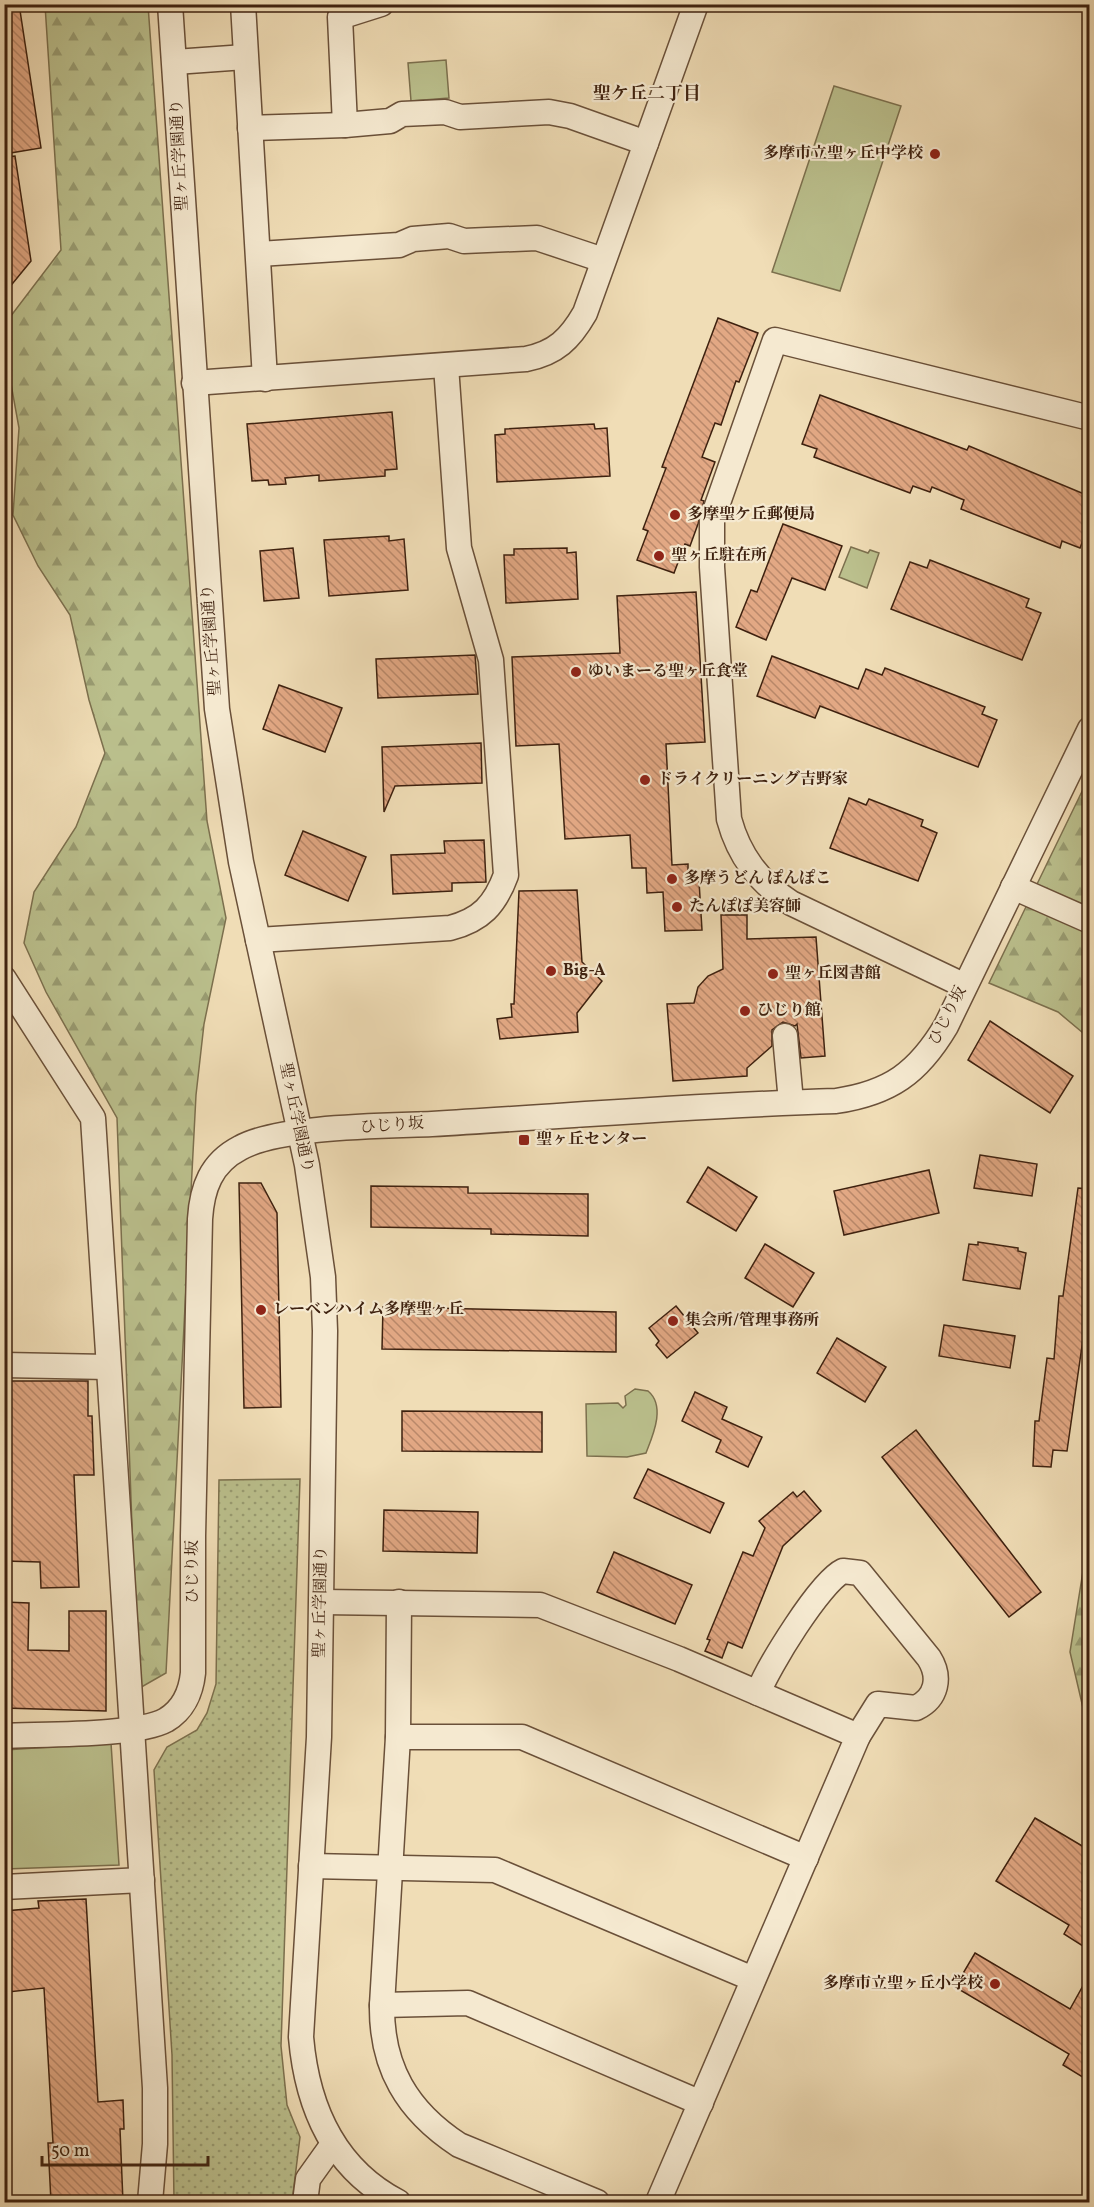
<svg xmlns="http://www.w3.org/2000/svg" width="1094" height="2207" font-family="Vollkorn,'Noto Serif JP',serif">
<defs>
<pattern id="grass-dots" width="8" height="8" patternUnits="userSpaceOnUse" patternTransform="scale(1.5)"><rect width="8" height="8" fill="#bbc08d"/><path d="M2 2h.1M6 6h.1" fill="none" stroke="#999c72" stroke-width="1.8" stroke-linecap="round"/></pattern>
<pattern id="forest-firs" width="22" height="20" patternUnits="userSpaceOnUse" patternTransform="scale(1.5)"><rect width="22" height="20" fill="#bbc08d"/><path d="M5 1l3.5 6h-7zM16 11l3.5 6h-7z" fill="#999c72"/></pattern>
<pattern id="building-back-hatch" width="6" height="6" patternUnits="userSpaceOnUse" patternTransform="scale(1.5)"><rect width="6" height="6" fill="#e2a884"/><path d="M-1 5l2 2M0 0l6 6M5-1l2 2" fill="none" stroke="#b9886a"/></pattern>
</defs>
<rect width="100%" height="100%" fill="#f0ddb6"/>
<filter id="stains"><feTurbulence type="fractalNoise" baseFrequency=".00333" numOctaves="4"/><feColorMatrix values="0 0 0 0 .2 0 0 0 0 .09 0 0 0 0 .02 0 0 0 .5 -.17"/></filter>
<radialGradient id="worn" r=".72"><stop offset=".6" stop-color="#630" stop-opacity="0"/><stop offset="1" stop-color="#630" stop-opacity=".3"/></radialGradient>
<path fill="url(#grass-dots)" stroke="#7c704e" stroke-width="1.5" d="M 300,1479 L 281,2046 L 287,2105 L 300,2137 L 292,2202 L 174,2202 L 172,2055 L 154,1770 L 167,1747 L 197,1730 L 207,1713 L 216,1684 L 219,1480 Z"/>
<g fill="url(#forest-firs)" stroke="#7c704e" stroke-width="1.5">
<path d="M 45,5 L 148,5 L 207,821 L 226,918 L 204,1024 L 196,1095 L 166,1673 L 138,1689 L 117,1118 L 46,992 L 24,943 L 34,892 L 76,827 L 105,753 L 89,700 L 70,615 L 38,566 L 13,515 L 19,428 L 5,351 L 4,325 L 61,250 Z"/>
<path d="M 1089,777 L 1089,1038 L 1058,1012 L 989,983 Z"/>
<path d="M 1089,1534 L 1089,1717 L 1083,1708 L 1070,1652 Z"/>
</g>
<g fill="#bbc08d" stroke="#7c704e" stroke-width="1.5">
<path d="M 446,60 L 449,98 L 411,101 L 408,63 Z"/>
<path d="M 834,86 L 901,106 L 840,291 L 772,272 Z"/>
<path d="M 851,547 L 868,553 L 870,550 L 879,553 L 867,588 L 839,577 Z"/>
<path d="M 635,1389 L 648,1391 C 666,1406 653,1435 646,1453 L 627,1457 L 587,1456 L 586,1404 L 618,1403 L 623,1408 L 626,1405 L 625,1396 Z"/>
<path d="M 111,1743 L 119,1865 L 5,1869 L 5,1750 Z"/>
</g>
<g fill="url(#building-back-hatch)" stroke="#3e210f" stroke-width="1.5">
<path d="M 4,4 L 19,4 L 41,148 L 4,154 L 4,129 L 11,128 L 4,83 Z"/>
<path d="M 15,156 L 31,261 L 4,294 L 4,157 Z"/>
<path d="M 718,318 L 758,333 L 739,382 L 736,381 L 721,425 L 715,423 L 702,457 L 715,462 L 701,500 L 704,501 L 698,524 L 690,546 L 685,544 L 674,573 L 637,560 L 648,531 L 643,529 L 666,468 L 662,467 Z"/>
<path d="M 820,395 L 967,450 L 969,446 L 1089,496 L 1089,525 L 1080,548 L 1062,541 L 1060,548 L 961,509 L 964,500 L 932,487 L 930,492 L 913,486 L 910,493 L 814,457 L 817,449 L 802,444 Z"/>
<path d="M 392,412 L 397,469 L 385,470 L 385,476 L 319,481 L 319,475 L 285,478 L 286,484 L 269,485 L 268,480 L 252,481 L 247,424 Z"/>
<path d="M 594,424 L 595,429 L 607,428 L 610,476 L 497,482 L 495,435 L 505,434 L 505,429 Z"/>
<path d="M 783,524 L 842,546 L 825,590 L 792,578 L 766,640 L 736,627 L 751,590 L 757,592 Z"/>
<path d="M 389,536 L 389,541 L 404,539 L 408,590 L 329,596 L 324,540 Z"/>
<path d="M 293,548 L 299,598 L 264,601 L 260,551 Z"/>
<path d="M 567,548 L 567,553 L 576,552 L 578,599 L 506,603 L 504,555 L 514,555 L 514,549 Z"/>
<path d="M 930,560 L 1029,599 L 1026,607 L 1041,613 L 1022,660 L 891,609 L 910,562 L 927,568 Z"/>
<path d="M 696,592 L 705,742 L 666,744 L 672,865 L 688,864 L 688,882 L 699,881 L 702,930 L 665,931 L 663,892 L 647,893 L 646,868 L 632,868 L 630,835 L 565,839 L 559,744 L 516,746 L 512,657 L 620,653 L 617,596 Z"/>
<path d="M 475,655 L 478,694 L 378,698 L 376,659 Z"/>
<path d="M 772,656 L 858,689 L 866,669 L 882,675 L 885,668 L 985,707 L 982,714 L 997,720 L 978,767 L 820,706 L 815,718 L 757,696 Z"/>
<path d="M 279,685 L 342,708 L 325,752 L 263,729 Z"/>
<path d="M 481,743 L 482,783 L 395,786 L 384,812 L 382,747 Z"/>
<path d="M 849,798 L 866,805 L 869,799 L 923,820 L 921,826 L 937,833 L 918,881 L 830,848 Z"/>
<path d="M 303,831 L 366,857 L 348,901 L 285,875 Z"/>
<path d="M 484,840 L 486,882 L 452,883 L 452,891 L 393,894 L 391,855 L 445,853 L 444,841 Z"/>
<path d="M 577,890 L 582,962 L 602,981 L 577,1013 L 578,1032 L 500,1039 L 497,1019 L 512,1017 L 511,1004 L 514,1004 L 519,891 Z"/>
<path d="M 721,915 L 747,915 L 747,939 L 816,937 L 825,1056 L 801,1058 L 797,1024 L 795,1026 L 783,1022 L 772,1030 L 772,1046 L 747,1068 L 747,1076 L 673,1081 L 667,1004 L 694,1003 L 698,987 L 708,976 L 723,969 Z"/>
<path d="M 990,1021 L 1073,1076 L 1050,1113 L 968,1060 Z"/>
<path d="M 980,1155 L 1037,1164 L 1032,1196 L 974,1188 Z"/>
<path d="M 708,1167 L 757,1197 L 736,1231 L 687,1202 Z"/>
<path d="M 929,1170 L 939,1213 L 844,1235 L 834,1191 Z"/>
<path d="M 239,1183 L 261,1183 L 277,1213 L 281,1407 L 244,1408 Z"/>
<path d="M 371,1186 L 468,1187 L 468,1193 L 588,1194 L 588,1236 L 491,1234 L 491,1229 L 371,1227 Z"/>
<path d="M 1078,1188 L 1089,1189 L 1089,1326 L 1085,1325 L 1067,1451 L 1053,1450 L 1051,1467 L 1033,1466 L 1035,1421 L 1039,1421 L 1047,1358 L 1054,1359 L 1059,1296 L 1063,1296 Z"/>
<path d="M 978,1242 L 1018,1248 L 1018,1251 L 1026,1253 L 1020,1289 L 963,1280 L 969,1244 L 978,1245 Z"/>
<path d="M 765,1244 L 814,1273 L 793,1307 L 745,1278 Z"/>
<path d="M 676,1306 L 698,1333 L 667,1358 L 656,1345 L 659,1341 L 649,1328 Z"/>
<path d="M 383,1307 L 616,1312 L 616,1352 L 382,1349 Z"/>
<path d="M 944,1325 L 1015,1336 L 1010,1368 L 939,1356 Z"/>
<path d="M 837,1338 L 886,1367 L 865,1402 L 817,1373 Z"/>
<path d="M 4,1381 L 88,1381 L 88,1416 L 92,1416 L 94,1475 L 74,1475 L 79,1587 L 41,1588 L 40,1562 L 4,1561 Z"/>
<path d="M 695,1392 L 727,1407 L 722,1419 L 762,1437 L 748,1467 L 716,1452 L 721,1440 L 682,1421 Z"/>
<path d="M 402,1411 L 542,1412 L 542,1452 L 402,1451 Z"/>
<path d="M 916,1430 L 1041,1592 L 1009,1617 L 882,1457 Z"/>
<path d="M 648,1469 L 724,1503 L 710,1533 L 634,1498 Z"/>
<path d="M 804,1491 L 821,1511 L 783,1546 L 742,1648 L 728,1642 L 722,1658 L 705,1651 L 710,1640 L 707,1639 L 743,1552 L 753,1556 L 765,1528 L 759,1521 L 793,1492 L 797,1497 Z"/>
<path d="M 384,1510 L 478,1512 L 477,1553 L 383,1551 Z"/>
<path d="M 614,1552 L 692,1585 L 675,1624 L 597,1592 Z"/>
<path d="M 4,1602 L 29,1603 L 28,1650 L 69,1651 L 69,1611 L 106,1611 L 106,1711 L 4,1708 Z"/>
<path d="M 1035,1818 L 1089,1850 L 1089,1950 L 1064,1934 L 1069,1925 L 996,1881 Z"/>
<path d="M 86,1899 L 98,2102 L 123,2100 L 124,2129 L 120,2129 L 123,2202 L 51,2202 L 48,2143 L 53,2143 L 44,1988 L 8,1992 L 4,1911 L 39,1908 L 38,1901 Z"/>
<path d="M 975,1953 L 1070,2009 L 1089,1975 L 1089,2081 L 1063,2065 L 1069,2054 L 955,1987 Z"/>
</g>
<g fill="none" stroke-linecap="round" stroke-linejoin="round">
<defs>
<g id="minor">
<path d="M 170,4 L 217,709 L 241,862 L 307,1165 L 323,1277 L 325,1331 L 319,1737 L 301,2037 C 307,2107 333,2168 398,2202"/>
<path d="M 243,4 L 265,379"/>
<path d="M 175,62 L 245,57"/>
<path d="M 345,125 L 340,17 L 381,4"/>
<path d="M 250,128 L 345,125 L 390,121 L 402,114 L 445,112 L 460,117 L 549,112 L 570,116 L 646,143"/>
<path d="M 259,254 L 399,245 L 413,239 L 449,236 L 464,241 L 537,238 L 603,260"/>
<path d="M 194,383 L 526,359 C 556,353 570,339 585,313 L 696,4"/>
<path d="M 1013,887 L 1090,921"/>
<path d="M 258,940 L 450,928 C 481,920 495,905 506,875 L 491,660 L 459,548 L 446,366"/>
<path d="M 4,979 L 93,1118 L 155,2088 L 155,2144 L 150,2202"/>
<path d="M 963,985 L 791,903 C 759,882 739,856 729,819 L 712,567 L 712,520 L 775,340 L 1090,418"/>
<path d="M 785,1036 L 791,1102"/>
<path d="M 4,1365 L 108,1367"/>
<path d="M 322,1602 L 540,1605 L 679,1659 L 858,1736 L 658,2202"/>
<path d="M 399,1602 L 398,1737 L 382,2005 C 381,2067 407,2111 459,2145 L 597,2202"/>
<path d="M 758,1693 C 768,1667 820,1582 843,1571 L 860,1573 L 929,1658 C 941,1677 937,1698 916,1708 L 878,1704 L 858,1736"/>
<path d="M 4,1736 C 41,1734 137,1736 166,1720 C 183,1710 191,1692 193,1673 L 193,1536 L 200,1219 C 202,1188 211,1163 240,1148 C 279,1126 384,1126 432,1124 C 567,1116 701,1105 836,1101 C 890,1093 918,1073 946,1026 L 1090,729"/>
<path d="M 398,1737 L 522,1737 L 806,1858"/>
<path d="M 311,1866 L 495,1870 L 753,1979"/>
<path d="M 4,1887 L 142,1880"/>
<path d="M 382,2005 L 468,2003 L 701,2103"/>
<path d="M 305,2202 L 308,2179 L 333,2144"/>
</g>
</defs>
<use href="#minor" stroke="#6a5039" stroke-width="27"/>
<use href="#minor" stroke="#f5e9d0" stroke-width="24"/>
</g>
<g fill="#8f2418" stroke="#f5e9d0" stroke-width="2">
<circle cx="935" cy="154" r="6"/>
<circle cx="675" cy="515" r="6"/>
<circle cx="659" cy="556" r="6"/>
<circle cx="576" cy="672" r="6"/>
<circle cx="645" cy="780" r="6"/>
<circle cx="672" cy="879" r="6"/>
<circle cx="677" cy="907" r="6"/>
<circle cx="551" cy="971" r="6"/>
<circle cx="773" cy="974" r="6"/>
<circle cx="745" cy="1011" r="6"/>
<rect x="518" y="1134" width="12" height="12" rx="3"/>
<circle cx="261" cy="1310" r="6"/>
<circle cx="673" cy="1321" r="6"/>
<circle cx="995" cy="1984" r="6"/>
</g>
<g text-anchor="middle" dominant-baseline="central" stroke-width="4.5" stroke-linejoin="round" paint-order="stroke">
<g font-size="16" font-weight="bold" fill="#3e210f" stroke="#f5e9d0" text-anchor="start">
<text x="923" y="154" text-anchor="end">多摩市立聖ヶ丘中学校</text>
<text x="687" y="515">多摩聖ケ丘郵便局</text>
<text x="671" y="556">聖ヶ丘駐在所</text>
<text x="588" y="672">ゆいまーる聖ヶ丘食堂</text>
<text x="657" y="780">ドライクリーニング吉野家</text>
<text x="684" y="879">多摩うどん ぽんぽこ</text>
<text x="689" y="907">たんぽぽ美容師</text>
<text x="563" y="971">Big-A</text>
<text x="785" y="974">聖ヶ丘図書館</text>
<text x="757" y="1011">ひじり館</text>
<text x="536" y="1140">聖ヶ丘センター</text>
<text x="273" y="1310">レーベンハイム多摩聖ヶ丘</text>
<text x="685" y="1321">集会所/管理事務所</text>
<text x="983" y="1984" text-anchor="end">多摩市立聖ヶ丘小学校</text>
</g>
<g font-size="16" fill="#3e210f" stroke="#f5e9d0">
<text transform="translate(180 155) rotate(-93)">聖ヶ丘学園通り</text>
<text transform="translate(212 640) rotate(-94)">聖ヶ丘学園通り</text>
<text transform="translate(948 1016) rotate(-63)">ひじり坂</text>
<text transform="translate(296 1118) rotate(78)">聖ヶ丘学園通り</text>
<text transform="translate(392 1126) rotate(-4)">ひじり坂</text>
<text transform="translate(193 1572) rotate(-90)">ひじり坂</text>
<text transform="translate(321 1602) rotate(-89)">聖ヶ丘学園通り</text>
</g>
<g font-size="18" font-weight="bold" fill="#3e210f" stroke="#f5e9d0">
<text x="647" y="94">聖ケ丘二丁目</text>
</g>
</g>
<rect width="1094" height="2207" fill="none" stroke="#f0ddb6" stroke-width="24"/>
<rect x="6" y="6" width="1082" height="2195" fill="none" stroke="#3e210f" stroke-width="3"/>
<rect x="12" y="12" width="1070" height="2183" fill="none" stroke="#3e210f" stroke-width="1.5"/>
<path d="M42 2156v9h166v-9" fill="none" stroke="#3e210f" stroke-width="3"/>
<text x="51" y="2156" font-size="18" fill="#3e210f" stroke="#f5e9d0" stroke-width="4.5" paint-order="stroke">50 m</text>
<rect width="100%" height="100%" filter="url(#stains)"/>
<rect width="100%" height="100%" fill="url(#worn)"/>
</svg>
